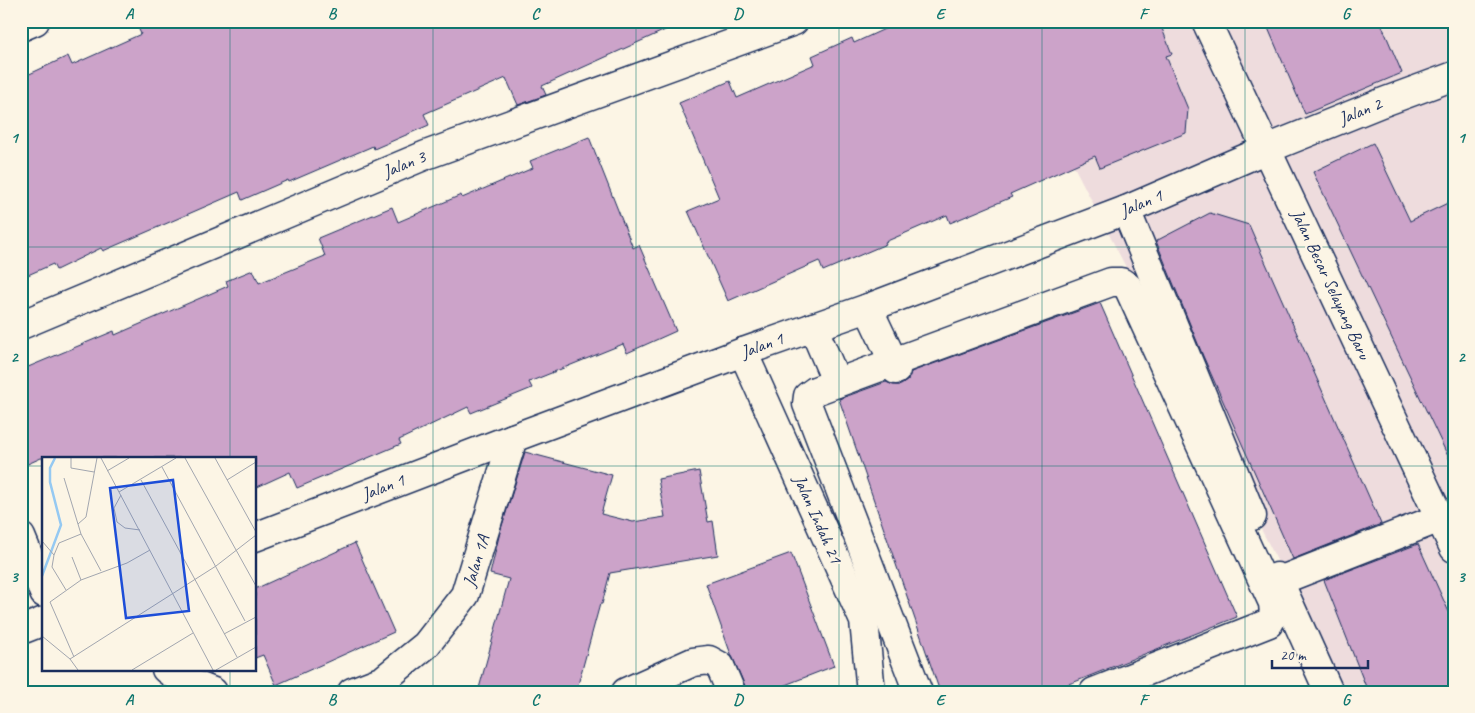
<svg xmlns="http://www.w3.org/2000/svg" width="1475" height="713" font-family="Caveat,sans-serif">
<rect width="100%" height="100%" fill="#fcf5e5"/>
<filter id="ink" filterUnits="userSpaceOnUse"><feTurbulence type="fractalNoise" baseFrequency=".02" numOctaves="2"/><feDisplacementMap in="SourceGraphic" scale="10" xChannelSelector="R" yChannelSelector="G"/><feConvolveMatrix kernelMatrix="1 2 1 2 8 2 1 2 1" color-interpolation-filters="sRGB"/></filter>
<g filter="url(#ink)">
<path fill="#eedcdd" d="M 999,21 L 1454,21 L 1454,692 L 1345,692 Z"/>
<g fill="#cca3c9" stroke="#1b2f5e">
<path d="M 135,21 L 685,21 L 542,86 L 546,95 L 518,105 L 506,78 L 424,114 L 429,125 L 374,149 L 373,146 L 289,182 L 288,180 L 242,200 L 239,192 L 103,251 L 101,248 L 56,270 L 53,264 L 21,278 L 21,78 L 68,56 L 72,65 L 141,34 Z"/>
<path d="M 902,21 L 1159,21 L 1172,54 L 1166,56 L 1188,109 L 1186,133 L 1100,168 L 1095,156 L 1010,194 L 1012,197 L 950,223 L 947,215 L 885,242 L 886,244 L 823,271 L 819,261 L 728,301 L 688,211 L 719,198 L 679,103 L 730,81 L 737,98 L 815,64 L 812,56 L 852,38 L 854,43 Z"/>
<path d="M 1265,21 L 1380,21 L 1402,73 L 1305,114 Z"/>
<path d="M 589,137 L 633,248 L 639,245 L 676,331 L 627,353 L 623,344 L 529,382 L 532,388 L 471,413 L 468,407 L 399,440 L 401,444 L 297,488 L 290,472 L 255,488 L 255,458 L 41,458 L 21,467 L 21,370 L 114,331 L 115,335 L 228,286 L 226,281 L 253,270 L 259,283 L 325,256 L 318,238 L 392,207 L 398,222 L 461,195 L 462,198 L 533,168 L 530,161 Z"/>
<path d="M 1373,143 L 1410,221 L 1454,200 L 1454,469 L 1313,172 Z"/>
<path d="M 1210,213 L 1249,225 L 1381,524 L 1293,559 L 1203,356 L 1156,241 Z"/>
<path d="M 1100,303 L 1237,617 L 1077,681 L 1045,692 L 940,692 L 839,399 L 886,382 L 893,385 L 901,385 L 908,380 L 911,372 Z"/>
<path d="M 525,452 L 612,475 L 601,514 L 633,522 L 665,517 L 658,479 L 699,471 L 708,522 L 713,521 L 718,555 L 610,573 L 602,604 L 600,604 L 576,692 L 478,692 L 509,579 L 490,574 L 500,532 Z"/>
<path d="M 355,543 L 394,632 L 276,685 L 263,655 L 255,658 L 255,589 Z"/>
<path d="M 1418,544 L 1454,623 L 1454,692 L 1368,692 L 1324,580 Z"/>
<path d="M 791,553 L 834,666 L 767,692 L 746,692 L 745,686 L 729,649 L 706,584 Z"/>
</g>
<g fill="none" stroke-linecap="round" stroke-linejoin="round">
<defs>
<g id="minor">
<path d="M 1206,21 L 1454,548"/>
<path d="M 21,27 L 35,21"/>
<path d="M 1126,210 L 1252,516"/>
<path d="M 868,308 L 893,361 L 896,370"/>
<path d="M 21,325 L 426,155 L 794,21"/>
<path d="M 813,327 L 837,383"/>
<path d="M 743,352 L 864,621 L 871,692"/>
<path d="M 21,537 L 44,593"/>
<path d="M 255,537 L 513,438 L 743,352 L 868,308 L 1126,210 L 1267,149 L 1381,103 L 1454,76"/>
<path d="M 1277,577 L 1329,692"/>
<path d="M 1279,581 L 1440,518"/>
<path d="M 21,630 L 44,621"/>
<path d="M 166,669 L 178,678 L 213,692"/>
<path d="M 352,692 L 383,680 L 426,645 L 465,595 L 513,438"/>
<path d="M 626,692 L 693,662 L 709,660 L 720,666 L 731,692"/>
<path d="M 918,692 L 807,404 L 808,396 L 815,391 L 1111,282 L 1121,282 L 1128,287 L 1273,603 L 1274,614 L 1269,623 L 1094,692"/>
</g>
</defs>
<use href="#minor" stroke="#1b2f5e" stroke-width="31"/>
<use href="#minor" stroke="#fcf5e5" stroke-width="28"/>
</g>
</g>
<path fill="none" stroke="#0f766e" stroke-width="1" stroke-opacity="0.55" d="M 230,21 L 230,458M 433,21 L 433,692M 636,21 L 636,692M 839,21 L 839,692M 1042,21 L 1042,692M 1245,21 L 1245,692M 21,247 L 1454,247M 21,466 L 44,466M 255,466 L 1454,466M 230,669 L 230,692"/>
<g text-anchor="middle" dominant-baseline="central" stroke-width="4.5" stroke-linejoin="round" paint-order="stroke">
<g font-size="18" fill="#1b2f5e" stroke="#fcf5e5">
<text transform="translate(1360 111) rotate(-22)">Jalan 2</text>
<text transform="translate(404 164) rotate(-22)">Jalan 3</text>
<text transform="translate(1141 203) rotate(-23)">Jalan 1</text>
<text transform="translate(1331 284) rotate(65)">Jalan Besar Selayang Baru</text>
<text transform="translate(762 345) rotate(-20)">Jalan 1</text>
<text transform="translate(383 487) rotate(-21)">Jalan 1</text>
<text transform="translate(818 519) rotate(66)">Jalan Indah 21</text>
<text transform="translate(476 561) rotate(-73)">Jalan 1A</text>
</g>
</g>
<g transform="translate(42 457)">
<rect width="214" height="214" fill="#fcf5e5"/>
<path fill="none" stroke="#95c9f2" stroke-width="2.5" d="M 0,119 L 19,68 L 8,25 L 8,11 L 13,1"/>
<path fill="none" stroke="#a2a6af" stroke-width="1" d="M 29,1 L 29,11 L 52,15M 59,1 L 171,213M 143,1 L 214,129M 173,1 L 214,75M 120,10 L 203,164M 65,14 L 87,1M 22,21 L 39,77 L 59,114M 99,23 L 195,200M 185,23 L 214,5M 77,35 L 134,1M 79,38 L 72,51 L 75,65 L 83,71 L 98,73M 36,67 L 44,60 L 55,1M 0,84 L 12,98M 30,100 L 39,123M 24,133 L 10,110 L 12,98 L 17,86 L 39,77M 182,177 L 214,160M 0,179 L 28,202 L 36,213M 32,200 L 8,145 L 39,123 L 85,106 L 108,93M 28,202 L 174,109 L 214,78M 90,213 L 151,176M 174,213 L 214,190"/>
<path fill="#1d4ed8" fill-opacity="0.15" stroke="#1d4ed8" stroke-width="2.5" d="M 131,23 L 147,154 L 84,161 L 68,31 Z"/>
<rect width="214" height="214" fill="none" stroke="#1b2f5e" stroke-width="2.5"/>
</g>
<rect width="1475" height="713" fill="none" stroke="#fcf5e5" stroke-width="55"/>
<path d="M1272 660v8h96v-8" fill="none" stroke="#1b2f5e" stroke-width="2.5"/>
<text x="1280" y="660" font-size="15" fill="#1b2f5e" stroke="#fcf5e5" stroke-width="4" paint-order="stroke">20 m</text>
<rect x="28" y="28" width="1420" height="658" fill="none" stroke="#0f766e" stroke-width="2"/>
<g font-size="16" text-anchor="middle" font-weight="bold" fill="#0f766e">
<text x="129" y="19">A</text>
<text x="332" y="19">B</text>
<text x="535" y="19">C</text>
<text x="738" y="19">D</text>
<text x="940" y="19">E</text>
<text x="1143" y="19">F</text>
<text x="1346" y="19">G</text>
<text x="14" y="143">1</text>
<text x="1461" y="143">1</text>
<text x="14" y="362">2</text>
<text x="1461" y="362">2</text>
<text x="14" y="582">3</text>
<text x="1461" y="582">3</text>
<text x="129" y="705">A</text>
<text x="332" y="705">B</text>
<text x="535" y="705">C</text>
<text x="738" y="705">D</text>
<text x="940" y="705">E</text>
<text x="1143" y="705">F</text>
<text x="1346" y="705">G</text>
</g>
</svg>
